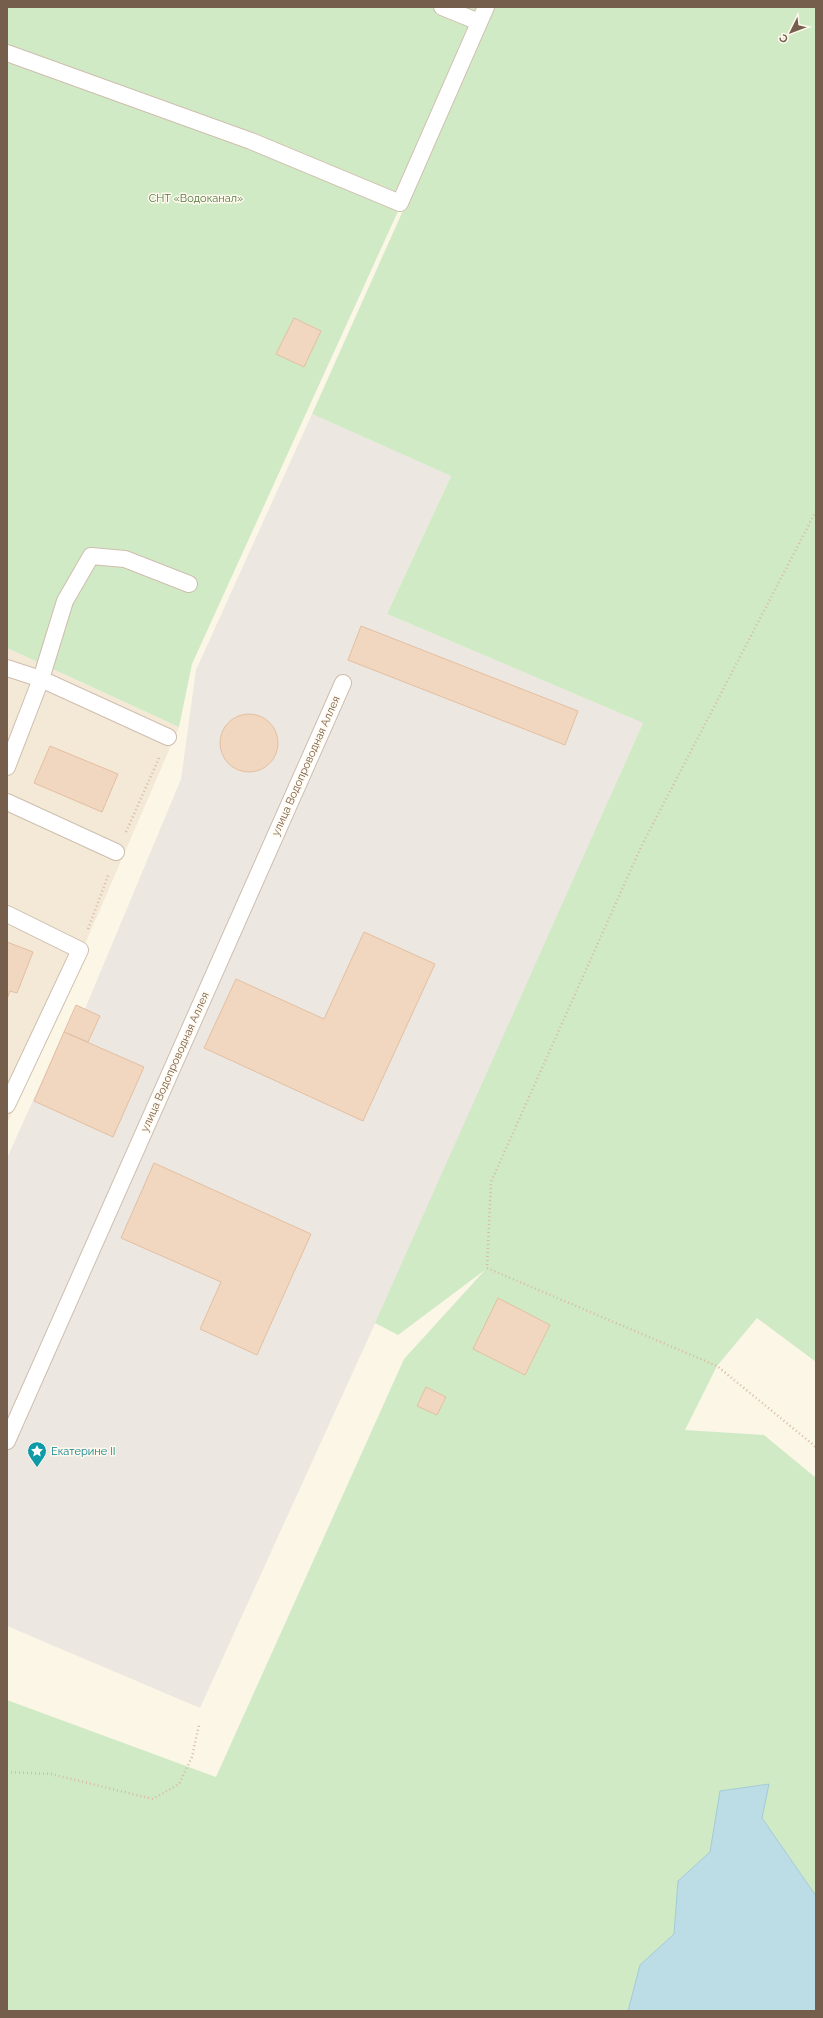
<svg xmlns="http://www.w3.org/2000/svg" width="823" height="2018" font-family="Raleway,sans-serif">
<rect width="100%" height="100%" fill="#fcf6e7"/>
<path fill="#f4e8d6" d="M 7,648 L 179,727 L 7,1124 Z"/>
<path fill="#ede7e1" d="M 312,414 L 451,476 L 387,614 L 643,723 L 444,1172 L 200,1708 L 7,1626 L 7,1158 L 76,1005 L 85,1009 L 181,779 L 196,670 Z"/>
<g fill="#d1eac6">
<path d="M 7,7 L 491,7 L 192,664 L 179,727 L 7,648 Z"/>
<path d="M 494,7 L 816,7 L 816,1362 L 757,1318 L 717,1366 L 685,1430 L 764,1435 L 816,1478 L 816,1896 L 762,1818 L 768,1784 L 720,1791 L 710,1852 L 678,1881 L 674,1934 L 640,1965 L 628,2011 L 7,2011 L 7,1700 L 216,1777 L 404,1359 L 485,1270 L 398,1335 L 375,1323 L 643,723 L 387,614 L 451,476 L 312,414 Z"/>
</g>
<path fill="#bcdce6" stroke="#a2cbd7" d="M 769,1784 L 762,1818 L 816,1896 L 816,2011 L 628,2011 L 640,1965 L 674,1934 L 678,1881 L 710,1852 L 720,1791 Z"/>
<g fill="#f1d7bf" stroke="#e3bfa0">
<path d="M 294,318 L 321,331 L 304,367 L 276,354 Z"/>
<path d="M 361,626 L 578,711 L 565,745 L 348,660 Z"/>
<circle cx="249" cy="743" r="29"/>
<path d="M 50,746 L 118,774 L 102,812 L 34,783 Z"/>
<path d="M 364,932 L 435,964 L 363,1121 L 204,1048 L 236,979 L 324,1019 Z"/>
<path d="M 7,942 L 33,952 L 17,993 L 10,991 L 7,999 Z"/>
<path d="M 76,1005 L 100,1016 L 88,1042 L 64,1032 Z"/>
<path d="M 64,1032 L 144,1067 L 113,1137 L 34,1101 Z"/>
<path d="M 154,1163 L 311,1234 L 257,1355 L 200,1329 L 221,1282 L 121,1238 Z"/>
<path d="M 498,1298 L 550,1325 L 525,1375 L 473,1349 Z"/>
<path d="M 426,1387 L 446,1397 L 437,1415 L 417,1406 Z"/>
</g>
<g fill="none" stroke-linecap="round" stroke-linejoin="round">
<defs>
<g id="service">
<path d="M 442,7 L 479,22"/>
<path d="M 7,53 L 251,141 L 400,203 L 486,7"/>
<path d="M 7,668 L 41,679 L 168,737"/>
<path d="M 7,767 L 41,679 L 65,601 L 91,556 L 125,559 L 189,584"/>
<path d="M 7,802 L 116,852"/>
<path d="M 7,914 L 80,950 L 7,1105"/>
<path d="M 7,1441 L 343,683"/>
</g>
</defs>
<use href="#service" stroke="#cebeae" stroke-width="18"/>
<g stroke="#d6bba2" stroke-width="2.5" stroke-dasharray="1 3" stroke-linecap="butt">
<path d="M 816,511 L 641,847 L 491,1182 L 487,1268 L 717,1366 L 816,1447"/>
<path d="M 126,832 L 159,758"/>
<path d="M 88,929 L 109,873"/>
<path d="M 7,1772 L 51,1774 L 153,1799 L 179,1784 L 192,1757 L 199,1725"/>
</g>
<use href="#service" stroke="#fff" stroke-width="16"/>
</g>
<defs>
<symbol id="sight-pin" viewBox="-11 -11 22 30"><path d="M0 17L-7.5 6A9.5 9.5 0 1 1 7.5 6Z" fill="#0f9aa8" stroke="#fff9ee"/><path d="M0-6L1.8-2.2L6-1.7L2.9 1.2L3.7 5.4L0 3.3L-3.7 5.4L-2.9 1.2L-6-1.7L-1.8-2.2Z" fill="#fff"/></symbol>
</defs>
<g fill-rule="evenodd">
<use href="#sight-pin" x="26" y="1440" width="22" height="30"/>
</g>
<g text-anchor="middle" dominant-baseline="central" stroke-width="3" stroke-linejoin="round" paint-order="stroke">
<g font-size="11" fill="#4f7b43" stroke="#fff9ee">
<text x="196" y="198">СНТ «Водоканал»</text>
</g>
<g font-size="11" fill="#765e4c" stroke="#fff9ee">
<text transform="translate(306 766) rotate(-66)">улица Водопроводная Аллея</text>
<text transform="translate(175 1062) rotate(-66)">улица Водопроводная Аллея</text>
</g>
<g font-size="11" fill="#0d838f" stroke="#fff9ee" text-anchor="start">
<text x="51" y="1451">Екатерине II</text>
</g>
</g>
<rect width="823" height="2018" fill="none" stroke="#765e4c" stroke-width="16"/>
<g transform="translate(791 32) rotate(228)" stroke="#fff9ee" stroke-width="3" paint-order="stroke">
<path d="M0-3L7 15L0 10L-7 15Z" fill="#765e4c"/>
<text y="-6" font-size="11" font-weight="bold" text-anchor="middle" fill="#765e4c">С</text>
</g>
</svg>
